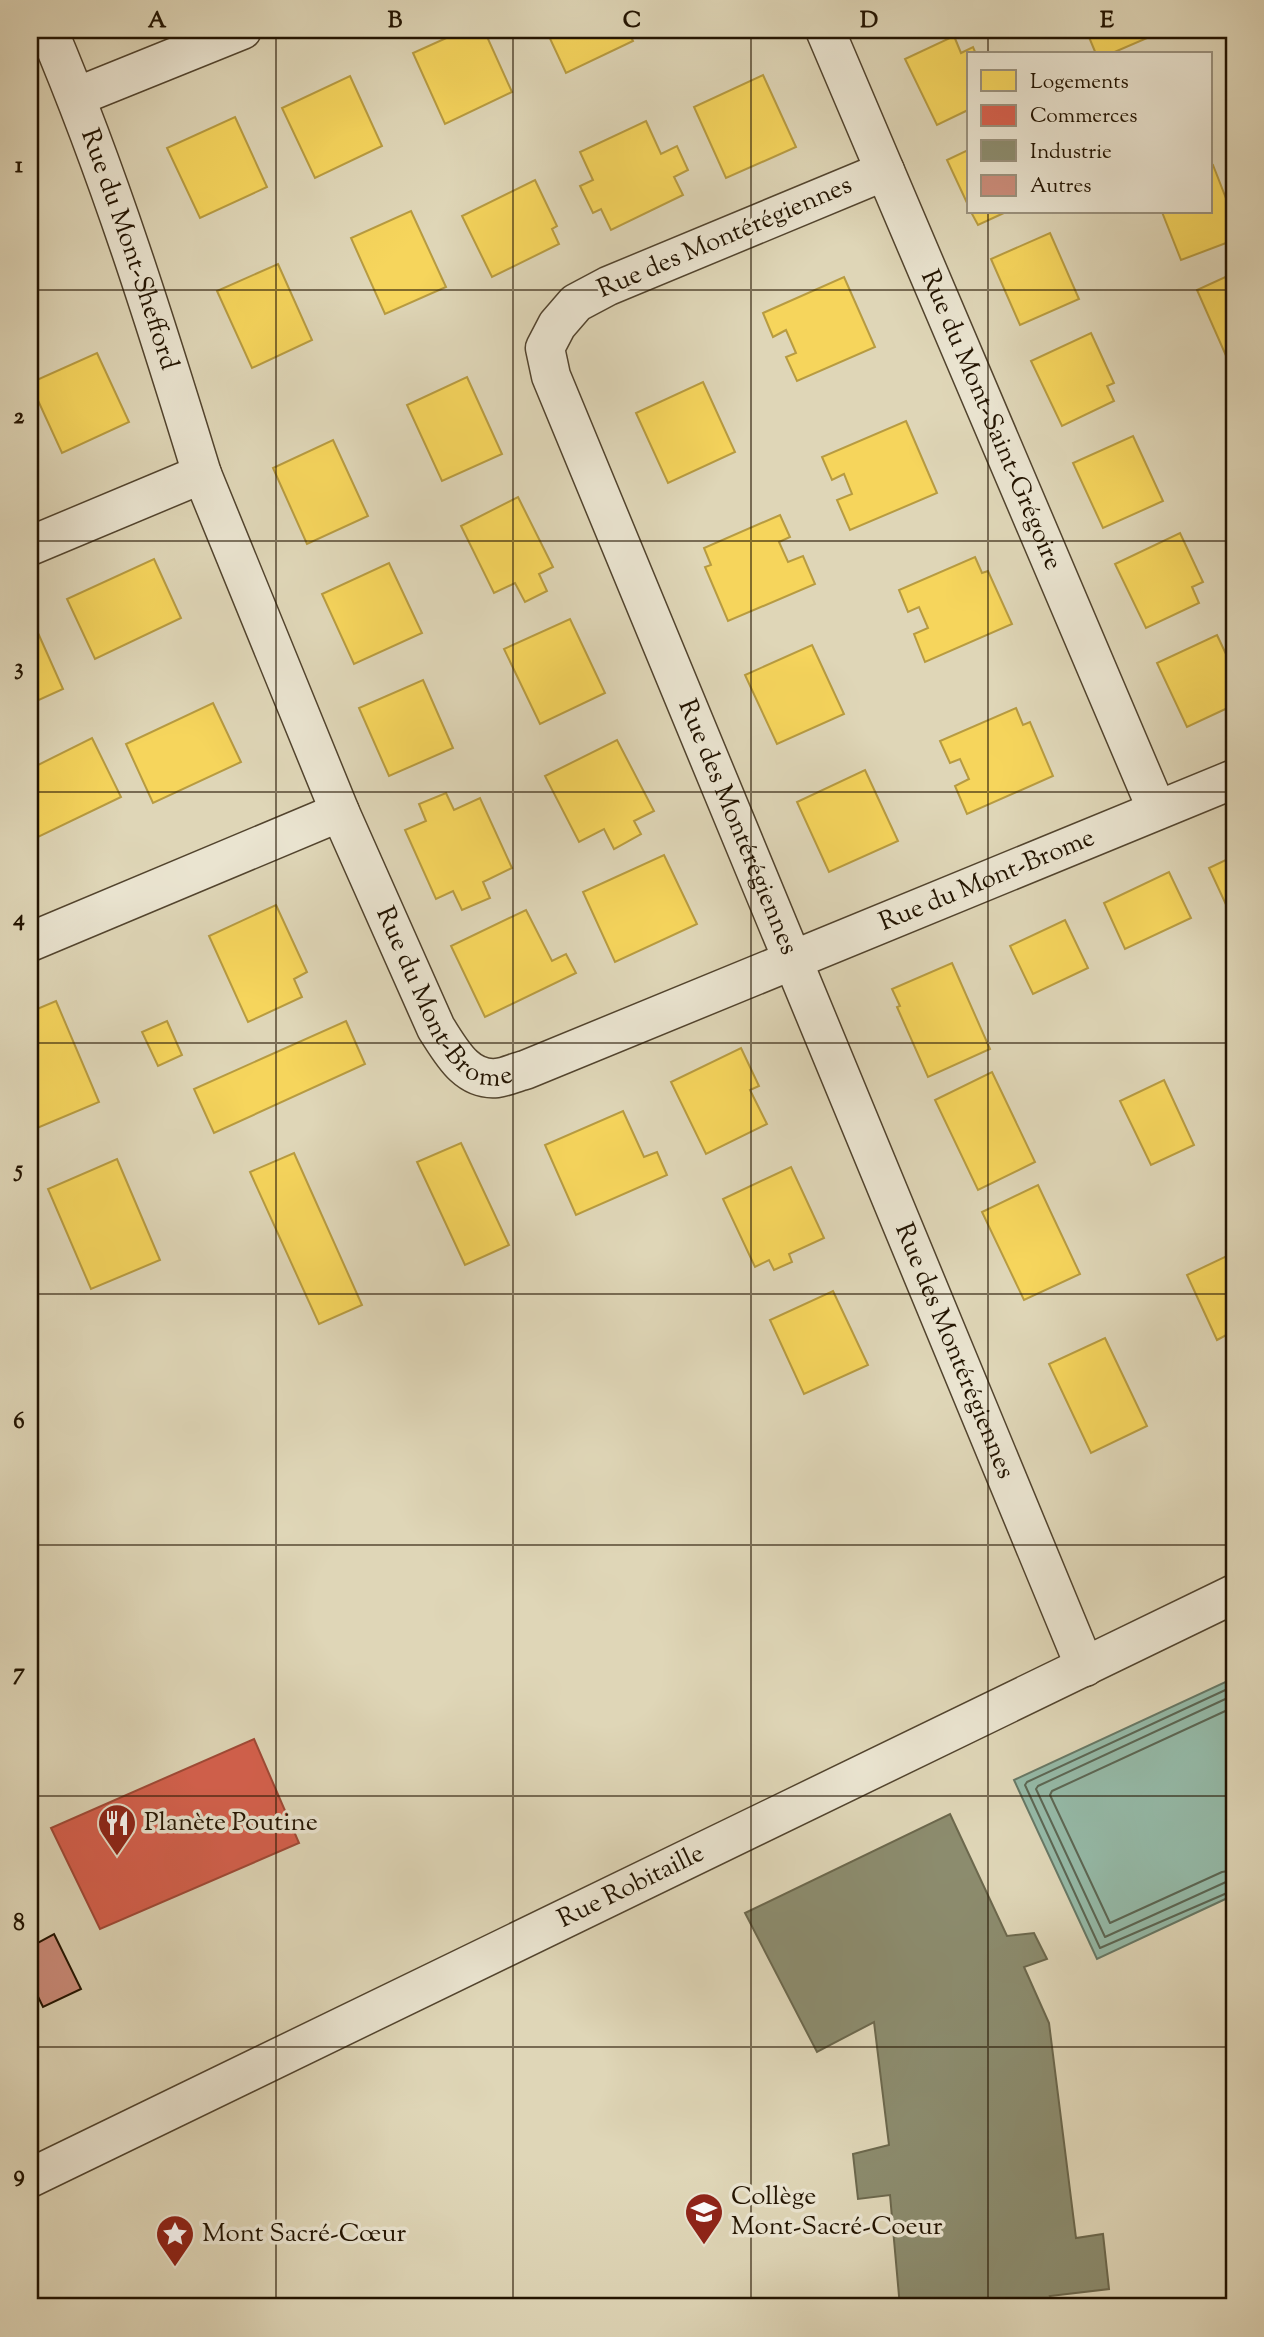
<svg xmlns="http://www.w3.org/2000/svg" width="1264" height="2337" font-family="'Sorts Mill Goudy',serif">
<rect width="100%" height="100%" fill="#dfd6b7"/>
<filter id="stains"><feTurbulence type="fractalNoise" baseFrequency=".00286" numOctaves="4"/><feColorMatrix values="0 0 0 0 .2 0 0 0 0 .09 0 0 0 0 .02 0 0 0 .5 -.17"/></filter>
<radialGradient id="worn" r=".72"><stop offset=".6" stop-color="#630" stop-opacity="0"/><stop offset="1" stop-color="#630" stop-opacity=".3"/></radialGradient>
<path fill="#95baa8" stroke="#677865" stroke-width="2" d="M 1234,1678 L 1234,1895 L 1097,1959 L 1014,1780 Z"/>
<g fill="#f6d55c" stroke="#b79b41" stroke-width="2">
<path d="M 464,30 L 484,30 L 512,92 L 445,124 L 413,53 Z"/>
<path d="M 546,30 L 628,30 L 633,41 L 566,73 Z"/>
<path d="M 1086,30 L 1160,30 L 1161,32 L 1110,54 L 1096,54 Z"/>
<path d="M 954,36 L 961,53 L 973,47 L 976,54 L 968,54 L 968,110 L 937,125 L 905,59 Z"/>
<path d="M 763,75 L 796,147 L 726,178 L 694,107 Z"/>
<path d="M 350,76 L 382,146 L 315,178 L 282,108 Z"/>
<path d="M 235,117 L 267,187 L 200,218 L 167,148 Z"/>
<path d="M 646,121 L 661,154 L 677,146 L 688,170 L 674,177 L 683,195 L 611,230 L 601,209 L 593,213 L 580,186 L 593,180 L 580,152 Z"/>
<path d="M 968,150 L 968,205 L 947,160 Z"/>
<path d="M 1213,165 L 1234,219 L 1234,240 L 1181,260 L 1162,212 L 1210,212 L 1210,166 Z"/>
<path d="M 535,180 L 557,226 L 552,229 L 559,244 L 492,277 L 462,216 Z"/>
<path d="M 411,211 L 446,287 L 385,314 L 351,238 Z"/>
<path d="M 971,212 L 1006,212 L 978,225 Z"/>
<path d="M 1050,233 L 1079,299 L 1020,325 L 991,259 Z"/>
<path d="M 278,264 L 312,340 L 252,368 L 217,291 Z"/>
<path d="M 1234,273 L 1234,355 L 1227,358 L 1197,290 Z"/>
<path d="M 844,277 L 875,347 L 797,381 L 786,357 L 796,353 L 786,330 L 773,337 L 763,313 Z"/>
<path d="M 1091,333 L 1114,383 L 1107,386 L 1114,401 L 1062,426 L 1031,361 Z"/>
<path d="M 97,353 L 129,422 L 62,453 L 30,383 Z"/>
<path d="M 467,377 L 502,454 L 442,481 L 407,405 Z"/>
<path d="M 703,382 L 735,452 L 668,483 L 636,413 Z"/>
<path d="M 906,421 L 937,493 L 850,530 L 837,500 L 852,494 L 844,474 L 832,480 L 822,457 Z"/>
<path d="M 1133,436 L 1163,501 L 1103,528 L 1073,463 Z"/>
<path d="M 333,440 L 368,516 L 307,544 L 273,468 Z"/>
<path d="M 518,497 L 553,567 L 539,574 L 547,591 L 525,602 L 515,583 L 494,593 L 461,526 Z"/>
<path d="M 780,515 L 790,537 L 779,542 L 788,562 L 803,556 L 815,584 L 728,621 L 705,567 L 711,565 L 704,548 Z"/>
<path d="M 1180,533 L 1203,582 L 1192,587 L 1199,603 L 1146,628 L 1115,564 Z"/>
<path d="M 975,557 L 982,573 L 988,571 L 1012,624 L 925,662 L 914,634 L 928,628 L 919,607 L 908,612 L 899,590 Z"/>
<path d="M 154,559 L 181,618 L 95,659 L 67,599 Z"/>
<path d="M 389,563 L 422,633 L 354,664 L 322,594 Z"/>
<path d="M 30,615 L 63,689 L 30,704 Z"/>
<path d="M 570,619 L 605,693 L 540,724 L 504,649 Z"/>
<path d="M 1217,635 L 1234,671 L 1234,705 L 1187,727 L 1157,663 Z"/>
<path d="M 812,645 L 844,714 L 777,744 L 745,675 Z"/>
<path d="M 423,680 L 453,748 L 389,776 L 359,708 Z"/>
<path d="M 213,703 L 241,762 L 153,803 L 126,744 Z"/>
<path d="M 1016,708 L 1023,725 L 1030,722 L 1053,776 L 967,814 L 955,786 L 969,779 L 960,759 L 950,763 L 940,741 Z"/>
<path d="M 92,738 L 121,797 L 38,837 L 30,820 L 30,769 Z"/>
<path d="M 617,740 L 654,811 L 634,821 L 641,834 L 614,849 L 604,829 L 579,842 L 545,776 Z"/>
<path d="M 865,770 L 898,841 L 829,872 L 797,802 Z"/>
<path d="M 446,793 L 454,810 L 480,798 L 512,868 L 483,882 L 490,898 L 462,910 L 453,891 L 436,899 L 405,830 L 426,821 L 419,804 Z"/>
<path d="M 664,855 L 697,924 L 615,962 L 583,892 Z"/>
<path d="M 1234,856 L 1234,906 L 1228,909 L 1209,868 Z"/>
<path d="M 1169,872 L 1191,918 L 1125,949 L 1104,903 Z"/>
<path d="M 276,905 L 307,972 L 294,979 L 302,997 L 248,1022 L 209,936 Z"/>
<path d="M 526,910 L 552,961 L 566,954 L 576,973 L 485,1017 L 451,946 Z"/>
<path d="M 1065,920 L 1088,968 L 1033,994 L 1010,946 Z"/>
<path d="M 952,963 L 990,1049 L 928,1077 L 897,1007 L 900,1006 L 892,989 Z"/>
<path d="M 56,1001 L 99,1102 L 30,1131 L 30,1012 Z"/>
<path d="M 167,1021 L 182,1055 L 158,1066 L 142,1032 Z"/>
<path d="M 346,1021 L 365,1064 L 214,1133 L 194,1089 Z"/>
<path d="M 741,1048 L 759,1086 L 750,1090 L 767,1124 L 706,1154 L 671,1082 Z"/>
<path d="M 992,1072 L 1035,1162 L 978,1190 L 935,1100 Z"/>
<path d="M 1164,1080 L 1194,1145 L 1151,1165 L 1120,1101 Z"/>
<path d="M 623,1111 L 644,1157 L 657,1152 L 667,1175 L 576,1215 L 545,1145 Z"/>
<path d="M 461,1143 L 509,1245 L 465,1265 L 417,1162 Z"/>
<path d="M 294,1153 L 362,1305 L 319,1324 L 250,1172 Z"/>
<path d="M 117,1159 L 160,1260 L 91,1289 L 48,1189 Z"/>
<path d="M 791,1167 L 824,1238 L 789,1254 L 792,1262 L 774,1270 L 769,1260 L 755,1267 L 723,1199 Z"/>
<path d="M 1038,1185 L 1080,1274 L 1024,1300 L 982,1212 Z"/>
<path d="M 1231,1254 L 1234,1262 L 1234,1331 L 1217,1340 L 1187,1275 Z"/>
<path d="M 833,1291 L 868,1365 L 804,1394 L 770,1320 Z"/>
<path d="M 1105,1338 L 1147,1426 L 1091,1453 L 1049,1364 Z"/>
</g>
<path fill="#d6604d" stroke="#a04936" stroke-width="2" d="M 254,1739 L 299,1843 L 100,1929 L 51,1828 Z"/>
<path fill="#8c8c6e" stroke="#6c684d" stroke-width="2" d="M 950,1814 L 1007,1936 L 1034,1933 L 1047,1959 L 1024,1967 L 1049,2023 L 1076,2238 L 1103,2234 L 1109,2289 L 1050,2296 L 1056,2307 L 900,2307 L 890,2195 L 858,2199 L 853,2154 L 889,2145 L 874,2022 L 817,2052 L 745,1913 Z"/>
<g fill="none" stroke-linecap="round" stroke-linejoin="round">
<g stroke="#5c6754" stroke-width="2">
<path d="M 1234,1686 L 1027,1782 L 1025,1785 L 1100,1948 L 1234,1890"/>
<path d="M 1234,1695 L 1038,1786 L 1036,1789 L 1105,1937 L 1226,1882 L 1234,1881"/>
<path d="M 1234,1707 L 1052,1791 L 1050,1795 L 1110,1923 L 1222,1872 L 1234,1870"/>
</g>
</g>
<path fill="#cb8c7a" stroke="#231401" stroke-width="2" d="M 54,1934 L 81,1989 L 43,2007 L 30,1980 L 30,1947 Z"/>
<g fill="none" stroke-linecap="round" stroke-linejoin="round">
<defs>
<g id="minor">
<path id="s1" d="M 48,30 C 109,174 156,324 202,474"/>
<path id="s2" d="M 825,30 L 1157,810"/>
<path d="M 76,97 L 242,30"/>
<path id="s3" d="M 885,171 L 608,286 L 576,303 L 557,325 L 545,348 L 551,376 L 1085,1667"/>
<path id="s4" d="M 30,546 L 202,474 L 340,812 L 436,1028 C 451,1051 466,1081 497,1078 C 506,1077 516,1072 525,1070 L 1234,779"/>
<path d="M 30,942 L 340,812"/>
</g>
<g id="tertiary">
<path id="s5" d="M 30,2178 L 1234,1594"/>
</g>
</defs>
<use href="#minor" stroke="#52442e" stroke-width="41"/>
<use href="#tertiary" stroke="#52442e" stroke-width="41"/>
<use href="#minor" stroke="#eae4d0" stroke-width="38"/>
<use href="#tertiary" stroke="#eae4d0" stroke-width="38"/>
</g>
<path fill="none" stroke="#231401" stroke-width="2" stroke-opacity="0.55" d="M 276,30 L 276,2307M 513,30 L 513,2307M 751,30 L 751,2307M 988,30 L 988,54M 988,212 L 988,2307M 30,290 L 1234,290M 30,541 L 1234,541M 30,792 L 1234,792M 30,1043 L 1234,1043M 30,1294 L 1234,1294M 30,1545 L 1234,1545M 30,1796 L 1234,1796M 30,2047 L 1234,2047"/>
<defs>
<symbol id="restaurant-pin" viewBox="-11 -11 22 30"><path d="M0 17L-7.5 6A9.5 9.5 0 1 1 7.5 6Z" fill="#8f2418" stroke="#eae4d0"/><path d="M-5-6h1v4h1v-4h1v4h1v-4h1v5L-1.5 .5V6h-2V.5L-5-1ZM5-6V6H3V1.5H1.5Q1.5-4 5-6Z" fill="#fff"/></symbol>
<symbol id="school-pin" viewBox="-11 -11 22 30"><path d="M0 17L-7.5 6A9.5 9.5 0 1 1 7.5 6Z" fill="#8f2418" stroke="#eae4d0"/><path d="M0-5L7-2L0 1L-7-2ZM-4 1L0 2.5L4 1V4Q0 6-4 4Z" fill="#fff"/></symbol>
<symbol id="sight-pin" viewBox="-11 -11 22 30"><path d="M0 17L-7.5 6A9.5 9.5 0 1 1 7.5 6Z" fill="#8f2418" stroke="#eae4d0"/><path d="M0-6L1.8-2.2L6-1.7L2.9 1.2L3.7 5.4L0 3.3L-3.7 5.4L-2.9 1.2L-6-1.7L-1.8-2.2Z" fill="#fff"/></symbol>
</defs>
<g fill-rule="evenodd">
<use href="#restaurant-pin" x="95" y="1801" width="44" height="60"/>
<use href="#school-pin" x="682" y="2190" width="44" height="60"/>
<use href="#sight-pin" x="153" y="2212" width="44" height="60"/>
</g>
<g text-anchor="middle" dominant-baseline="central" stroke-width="7" stroke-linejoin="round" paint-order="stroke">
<g font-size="26" fill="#231401" stroke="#eae4d0">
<text transform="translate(725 238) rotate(-23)">Rue des Montérégiennes</text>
<text stroke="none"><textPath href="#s1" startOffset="234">Rue du Mont-Shefford</textPath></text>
<text stroke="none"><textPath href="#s2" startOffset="424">Rue du Mont-Saint-Grégoire</textPath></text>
<text stroke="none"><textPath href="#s3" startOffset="908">Rue des Montérégiennes</textPath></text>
<text stroke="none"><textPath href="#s4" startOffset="1400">Rue du Mont-Brome</textPath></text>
<text stroke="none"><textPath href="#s4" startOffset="772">Rue du Mont-Brome</textPath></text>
<text stroke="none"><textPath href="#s3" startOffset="1475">Rue des Montérégiennes</textPath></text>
<text stroke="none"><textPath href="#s5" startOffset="668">Rue Robitaille</textPath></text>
</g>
<g font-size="26" fill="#231401" stroke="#eae4d0" text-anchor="start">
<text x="144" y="1823">Planète Poutine</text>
<text x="731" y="2197">Collège<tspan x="731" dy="30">Mont-Sacré-Coeur</tspan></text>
<text x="202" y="2234">Mont Sacré-Cœur</text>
</g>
</g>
<rect width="1264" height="2337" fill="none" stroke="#dfd6b7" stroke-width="77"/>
<rect x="967" y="52" width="245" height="161" fill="#eae4d0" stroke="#9a917d" stroke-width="2"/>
<rect x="981" y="70" width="35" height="21" fill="#f6d55c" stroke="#9a917d" stroke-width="2"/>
<text x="1030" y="88" font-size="21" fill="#231401">Logements</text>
<rect x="981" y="105" width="35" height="21" fill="#d6604d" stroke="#9a917d" stroke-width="2"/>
<text x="1030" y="122" font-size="21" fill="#231401">Commerces</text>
<rect x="981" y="140" width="35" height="21" fill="#8c8c6e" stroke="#9a917d" stroke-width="2"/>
<text x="1030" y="158" font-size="21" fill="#231401">Industrie</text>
<rect x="981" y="175" width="35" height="21" fill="#cb8c7a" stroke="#9a917d" stroke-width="2"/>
<text x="1030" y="192" font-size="21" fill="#231401">Autres</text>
<rect x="38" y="38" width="1188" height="2260" fill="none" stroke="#231401" stroke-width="2.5"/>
<g font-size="23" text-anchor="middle" font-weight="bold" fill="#231401">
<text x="157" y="27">A</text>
<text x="395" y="27">B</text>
<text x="632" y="27">C</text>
<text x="869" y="27">D</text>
<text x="1107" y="27">E</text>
<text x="19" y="172">1</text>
<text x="19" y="423">2</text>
<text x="19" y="674">3</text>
<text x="19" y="925">4</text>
<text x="19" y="1176">5</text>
<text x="19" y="1428">6</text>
<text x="19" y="1679">7</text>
<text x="19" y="1930">8</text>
<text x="19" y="2181">9</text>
</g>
<rect width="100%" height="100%" filter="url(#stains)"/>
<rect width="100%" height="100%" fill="url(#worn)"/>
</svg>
